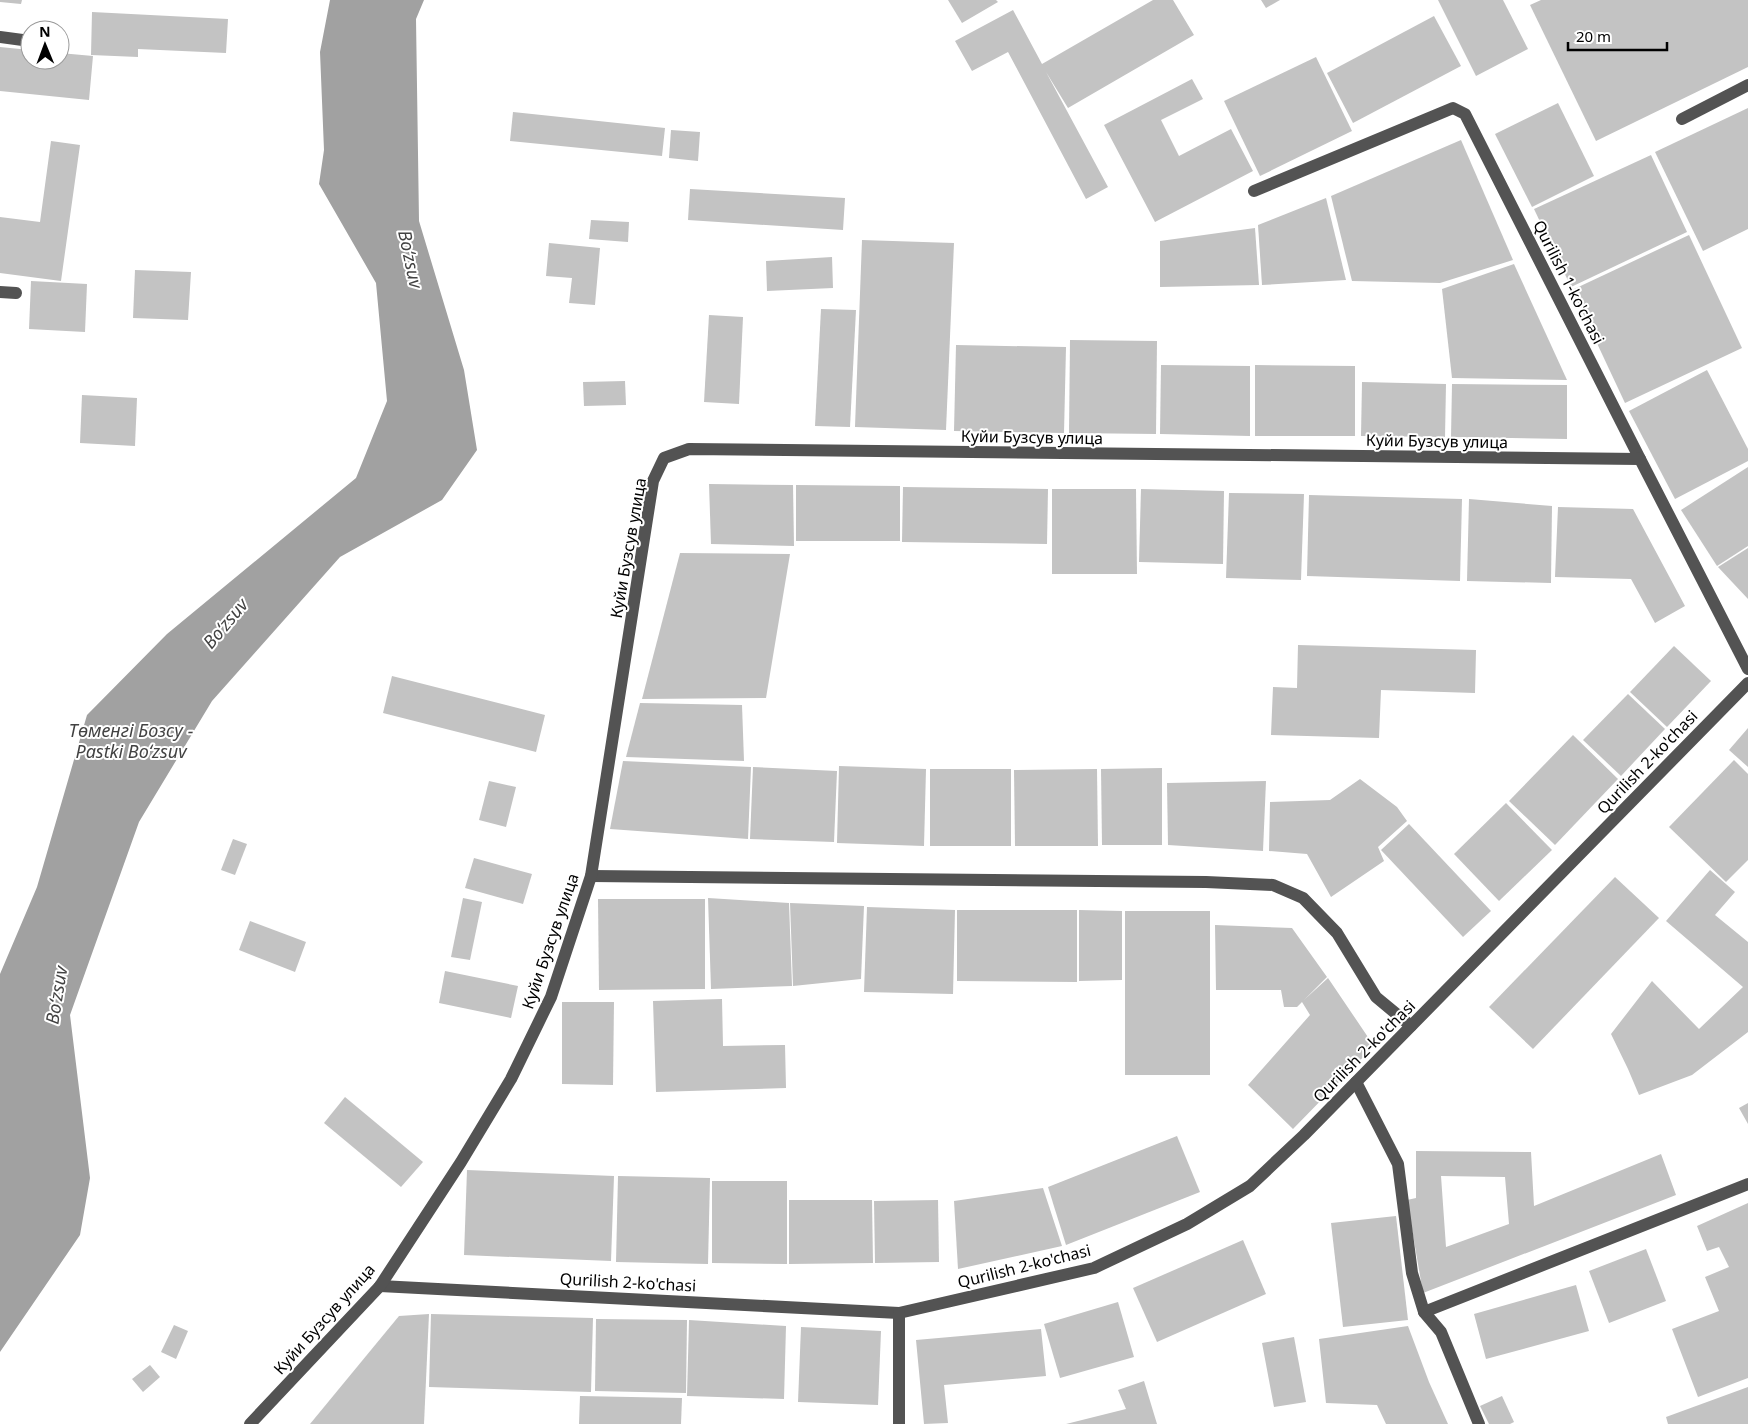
<svg xmlns="http://www.w3.org/2000/svg" width="1748" height="1424" font-family="'Noto Sans',sans-serif">
<rect width="100%" height="100%" fill="#fff"/>
<path fill="#a1a1a1" d="M 330,0 L 424,0 L 416,19 L 419,221 L 464,370 L 477,450 L 442,500 L 340,557 L 212,701 L 139,822 L 70,1015 L 90,1178 L 80,1235 L 0,1352 L 0,974 L 37,887 L 87,715 L 167,634 L 356,478 L 387,401 L 376,283 L 319,184 L 324,150 L 320,52 Z"/>
<g fill="#c3c3c3" fill-rule="evenodd">
<path d="M 0,0 L 22,0 L 21,4 L 0,2 Z"/>
<path d="M 948,0 L 996,0 L 998,2 L 962,23 Z"/>
<path d="M 1153,0 L 1173,0 L 1194,35 L 1068,108 L 1046,72 L 1108,187 L 1086,199 L 1008,52 L 972,71 L 955,41 L 1013,10 L 1042,64 Z"/>
<path d="M 1261,0 L 1280,0 L 1266,8 Z"/>
<path d="M 1438,0 L 1503,0 L 1528,49 L 1476,76 Z"/>
<path d="M 1541,0 L 1748,0 L 1748,67 L 1596,141 L 1530,5 Z"/>
<path d="M 92,12 L 228,19 L 226,53 L 138,49 L 138,57 L 91,55 Z"/>
<path d="M 1434,16 L 1461,66 L 1353,123 L 1327,73 Z"/>
<path d="M 0,47 L 30,50 L 30,60 L 60,60 L 60,53 L 93,56 L 89,100 L 0,91 Z"/>
<path d="M 1316,57 L 1352,131 L 1260,176 L 1224,101 Z"/>
<path d="M 1192,79 L 1203,99 L 1161,120 L 1179,156 L 1231,129 L 1253,171 L 1155,222 L 1104,125 Z"/>
<path d="M 1558,103 L 1594,176 L 1532,207 L 1495,134 Z"/>
<path d="M 1748,108 L 1748,229 L 1703,251 L 1655,152 Z"/>
<path d="M 513,112 L 665,128 L 662,156 L 510,141 Z"/>
<path d="M 671,130 L 700,132 L 698,161 L 669,158 Z"/>
<path d="M 1461,140 L 1513,260 L 1440,283 L 1352,281 L 1331,196 Z"/>
<path d="M 51,141 L 80,145 L 61,281 L 0,273 L 0,217 L 40,222 Z"/>
<path d="M 1651,155 L 1687,232 L 1571,287 L 1534,209 Z"/>
<path d="M 690,189 L 845,198 L 843,230 L 688,220 Z"/>
<path d="M 1326,198 L 1346,280 L 1262,285 L 1258,225 Z"/>
<path d="M 591,220 L 629,222 L 628,242 L 589,239 Z"/>
<path d="M 1255,228 L 1259,285 L 1160,287 L 1160,241 Z"/>
<path d="M 1689,235 L 1742,348 L 1625,403 L 1572,290 Z"/>
<path d="M 862,240 L 954,243 L 946,430 L 855,427 Z"/>
<path d="M 549,243 L 600,248 L 595,305 L 569,303 L 572,278 L 546,276 Z"/>
<path d="M 832,257 L 833,288 L 767,291 L 766,261 Z"/>
<path d="M 1514,264 L 1567,380 L 1452,378 L 1442,289 Z"/>
<path d="M 135,270 L 191,272 L 188,320 L 133,318 Z"/>
<path d="M 31,281 L 87,284 L 85,332 L 29,329 Z"/>
<path d="M 821,309 L 856,310 L 850,427 L 815,426 Z"/>
<path d="M 709,315 L 743,317 L 739,404 L 704,402 Z"/>
<path d="M 1070,340 L 1157,341 L 1156,434 L 1069,433 Z"/>
<path d="M 956,345 L 1066,347 L 1064,433 L 954,431 Z"/>
<path d="M 1161,365 L 1250,366 L 1250,436 L 1160,434 Z"/>
<path d="M 1255,365 L 1355,366 L 1355,436 L 1255,436 Z"/>
<path d="M 1707,370 L 1748,449 L 1748,461 L 1675,499 L 1629,411 Z"/>
<path d="M 625,381 L 626,405 L 584,406 L 583,382 Z"/>
<path d="M 1362,382 L 1446,384 L 1445,437 L 1361,436 Z"/>
<path d="M 1452,384 L 1567,385 L 1567,439 L 1451,437 Z"/>
<path d="M 82,395 L 137,398 L 135,446 L 80,443 Z"/>
<path d="M 1748,467 L 1748,546 L 1717,566 L 1681,510 Z"/>
<path d="M 709,484 L 793,485 L 794,546 L 711,544 Z"/>
<path d="M 796,485 L 900,486 L 900,541 L 796,541 Z"/>
<path d="M 903,487 L 1048,489 L 1047,544 L 902,542 Z"/>
<path d="M 1052,489 L 1136,489 L 1137,574 L 1052,574 Z"/>
<path d="M 1141,489 L 1224,491 L 1223,564 L 1139,562 Z"/>
<path d="M 1229,493 L 1304,494 L 1301,580 L 1226,578 Z"/>
<path d="M 1309,495 L 1462,499 L 1460,581 L 1307,576 Z"/>
<path d="M 1469,499 L 1552,506 L 1551,583 L 1467,581 Z"/>
<path d="M 1558,507 L 1633,509 L 1685,606 L 1655,623 L 1631,579 L 1555,577 Z"/>
<path d="M 1748,548 L 1748,599 L 1718,567 Z"/>
<path d="M 680,553 L 790,554 L 766,698 L 642,699 Z"/>
<path d="M 1298,645 L 1476,650 L 1475,693 L 1381,690 L 1379,738 L 1271,735 L 1273,687 L 1297,688 Z"/>
<path d="M 1674,646 L 1711,681 L 1667,727 L 1630,692 Z"/>
<path d="M 392,676 L 545,715 L 536,752 L 383,713 Z"/>
<path d="M 1628,694 L 1665,729 L 1621,776 L 1583,740 Z"/>
<path d="M 640,703 L 742,705 L 744,761 L 626,757 Z"/>
<path d="M 1748,728 L 1748,767 L 1729,750 Z"/>
<path d="M 1573,735 L 1618,779 L 1555,845 L 1509,801 Z"/>
<path d="M 1734,760 L 1748,774 L 1748,860 L 1726,882 L 1669,827 Z"/>
<path d="M 623,761 L 751,767 L 748,839 L 610,829 Z"/>
<path d="M 839,766 L 926,769 L 924,846 L 837,843 Z"/>
<path d="M 753,767 L 837,771 L 834,842 L 750,839 Z"/>
<path d="M 1162,768 L 1162,845 L 1102,845 L 1101,769 Z"/>
<rect x="930" y="769" width="81" height="77"/>
<path d="M 1097,769 L 1098,846 L 1015,846 L 1014,770 Z"/>
<path d="M 1360,779 L 1397,807 L 1407,821 L 1378,847 L 1384,861 L 1331,897 L 1307,854 L 1269,851 L 1270,802 L 1330,800 Z"/>
<path d="M 489,781 L 516,787 L 506,827 L 479,820 Z"/>
<path d="M 1266,781 L 1263,851 L 1168,845 L 1167,783 Z"/>
<path d="M 1506,803 L 1552,850 L 1499,901 L 1454,854 Z"/>
<path d="M 1409,824 L 1491,911 L 1463,937 L 1381,850 Z"/>
<path d="M 233,839 L 247,844 L 235,875 L 221,870 Z"/>
<path d="M 474,858 L 532,874 L 523,904 L 465,888 Z"/>
<path d="M 1710,870 L 1735,892 L 1715,915 L 1748,942 L 1748,1032 L 1692,1075 L 1639,1095 L 1628,1069 L 1611,1034 L 1652,981 L 1699,1029 L 1743,987 L 1666,921 Z"/>
<path d="M 1615,877 L 1659,918 L 1533,1049 L 1489,1007 Z"/>
<path d="M 463,898 L 482,902 L 470,960 L 451,957 Z"/>
<path d="M 708,898 L 789,903 L 792,986 L 711,989 Z"/>
<path d="M 598,899 L 705,899 L 705,989 L 599,990 Z"/>
<path d="M 790,903 L 864,906 L 861,979 L 793,986 Z"/>
<path d="M 867,907 L 955,910 L 953,994 L 864,992 Z"/>
<path d="M 957,910 L 1077,910 L 1077,982 L 957,981 Z"/>
<path d="M 1079,910 L 1122,911 L 1122,980 L 1079,981 Z"/>
<rect x="1125" y="911" width="85" height="164"/>
<path d="M 250,921 L 306,942 L 295,972 L 239,950 Z"/>
<path d="M 1215,925 L 1292,928 L 1327,977 L 1304,1000 L 1328,978 L 1374,1046 L 1293,1129 L 1248,1085 L 1310,1015 L 1302,1002 L 1297,1007 L 1284,1007 L 1281,990 L 1216,990 Z"/>
<path d="M 445,971 L 518,986 L 511,1018 L 439,1003 Z"/>
<path d="M 722,999 L 723,1046 L 785,1045 L 786,1088 L 656,1092 L 653,1001 Z"/>
<path d="M 562,1002 L 614,1002 L 613,1085 L 562,1084 Z"/>
<path d="M 345,1097 L 423,1162 L 401,1187 L 324,1123 Z"/>
<path d="M 1748,1103 L 1748,1124 L 1739,1108 Z"/>
<path d="M 1177,1136 L 1200,1192 L 1066,1245 L 1048,1187 Z"/>
<path d="M 1416,1151 L 1531,1152 L 1534,1206 L 1661,1154 L 1676,1195 L 1423,1293 L 1407,1200 L 1416,1198 ZM 1441,1176 L 1505,1177 L 1509,1224 L 1446,1247 Z"/>
<path d="M 467,1170 L 614,1176 L 611,1261 L 464,1255 Z"/>
<path d="M 618,1176 L 710,1178 L 708,1264 L 616,1262 Z"/>
<path d="M 712,1181 L 787,1181 L 787,1264 L 712,1263 Z"/>
<path d="M 1043,1188 L 1062,1246 L 958,1269 L 954,1201 Z"/>
<path d="M 789,1200 L 872,1200 L 873,1263 L 789,1264 Z"/>
<path d="M 938,1200 L 939,1262 L 875,1263 L 874,1201 Z"/>
<path d="M 1748,1203 L 1748,1378 L 1698,1397 L 1672,1329 L 1719,1311 L 1705,1277 L 1729,1267 L 1719,1247 L 1707,1251 L 1697,1226 Z"/>
<path d="M 1396,1216 L 1408,1320 L 1343,1327 L 1331,1223 Z"/>
<path d="M 1243,1240 L 1266,1294 L 1157,1342 L 1133,1288 Z"/>
<path d="M 1646,1249 L 1666,1301 L 1609,1323 L 1589,1271 Z"/>
<path d="M 1576,1285 L 1589,1331 L 1486,1359 L 1474,1314 Z"/>
<path d="M 1118,1302 L 1134,1357 L 1060,1378 L 1044,1324 Z"/>
<path d="M 429,1314 L 424,1424 L 310,1424 L 399,1316 Z"/>
<path d="M 431,1314 L 593,1318 L 591,1392 L 429,1387 Z"/>
<path d="M 596,1319 L 687,1320 L 686,1393 L 595,1391 Z"/>
<path d="M 689,1320 L 786,1326 L 784,1399 L 687,1396 Z"/>
<path d="M 174,1325 L 188,1331 L 176,1359 L 161,1352 Z"/>
<path d="M 1408,1326 L 1429,1382 L 1448,1424 L 1386,1424 L 1377,1405 L 1326,1403 L 1319,1339 Z"/>
<path d="M 801,1327 L 881,1331 L 878,1405 L 798,1402 Z"/>
<path d="M 1041,1329 L 1046,1376 L 944,1385 L 948,1423 L 924,1424 L 916,1340 Z"/>
<path d="M 1294,1337 L 1306,1402 L 1274,1407 L 1262,1343 Z"/>
<path d="M 150,1365 L 160,1377 L 143,1392 L 132,1379 Z"/>
<path d="M 1144,1381 L 1157,1424 L 1066,1424 L 1126,1409 L 1118,1390 Z"/>
<path d="M 1748,1387 L 1748,1424 L 1668,1424 L 1666,1417 Z"/>
<path d="M 580,1396 L 682,1398 L 681,1424 L 579,1424 Z"/>
<path d="M 1502,1396 L 1514,1422 L 1510,1424 L 1489,1424 L 1480,1406 Z"/>
</g>
<g fill="none" stroke-linecap="round" stroke-linejoin="round">
<g stroke="#535353" stroke-width="12">
<path d="M 0,37 L 30,41"/>
<path d="M 1682,119 L 1748,85"/>
<path d="M 1254,191 L 1453,108 L 1465,114 L 1640,459 L 1748,669"/>
<path d="M 0,292 L 16,293"/>
<path d="M 591,876 L 1206,882 L 1273,885 L 1303,898 L 1337,933 L 1376,997 L 1411,1026"/>
<path d="M 1356,1082 L 1398,1164 L 1412,1273 L 1424,1312 L 1441,1332 L 1479,1424"/>
<path d="M 380,1286 L 899,1313 L 1094,1268 L 1187,1224 L 1250,1186 L 1304,1135 L 1748,683"/>
<path d="M 1424,1312 L 1748,1184"/>
<path d="M 899,1313 L 899,1424"/>
<path d="M 250,1424 L 380,1286 L 461,1162 L 511,1079 L 551,997 L 591,876 L 653,481 L 664,458 L 689,449 L 1640,459"/>
</g>
</g>
<g text-anchor="middle" dominant-baseline="central" stroke-width="4" stroke-linejoin="round" paint-order="stroke">
<g font-size="16" fill="#000" stroke="#fff">
<text transform="translate(1569 282) rotate(63)">Qurilish 1-ko'chasi</text>
<text transform="translate(1032 437) rotate(1)">Куйи Бузсув улица</text>
<text transform="translate(1437 441) rotate(1)">Куйи Бузсув улица</text>
<text transform="translate(628 548) rotate(-80)">Куйи Бузсув улица</text>
<text transform="translate(1647 762) rotate(-46)">Qurilish 2-ko'chasi</text>
<text transform="translate(550 941) rotate(-71)">Куйи Бузсув улица</text>
<text transform="translate(1364 1051) rotate(-45)">Qurilish 2-ko'chasi</text>
<text transform="translate(1024 1266) rotate(-14)">Qurilish 2-ko'chasi</text>
<text transform="translate(628 1282) rotate(3)">Qurilish 2-ko'chasi</text>
<text transform="translate(324 1319) rotate(-48)">Куйи Бузсув улица</text>
</g>
<g font-size="18" font-style="italic" fill="#424242" stroke="#fff">
<text transform="translate(411 259) rotate(78)">Boʻzsuv</text>
<text transform="translate(225 623) rotate(-50)">Boʻzsuv</text>
<text x="131" y="730">Төменгі Бозсу -<tspan x="131" dy="21">Pastki Boʻzsuv</tspan></text>
<text transform="translate(56 995) rotate(-81)">Boʻzsuv</text>
</g>
</g>
<g transform="translate(45 45) rotate(359)"><circle r="24" fill="#ffffff" stroke="#999999"/>
<path d="M0-4L9 19L0 12L-9 19Z" fill="#000000"/>
<text y="-8" font-size="14" font-weight="bold" text-anchor="middle" fill="#000000">N</text>
</g>
<path d="M1568 42v8h99v-8" fill="none" stroke="#000000" stroke-width="2.5"/>
<text x="1576" y="42" font-size="15" fill="#000000" stroke="#ffffff" stroke-width="4" paint-order="stroke">20 m</text>
</svg>
